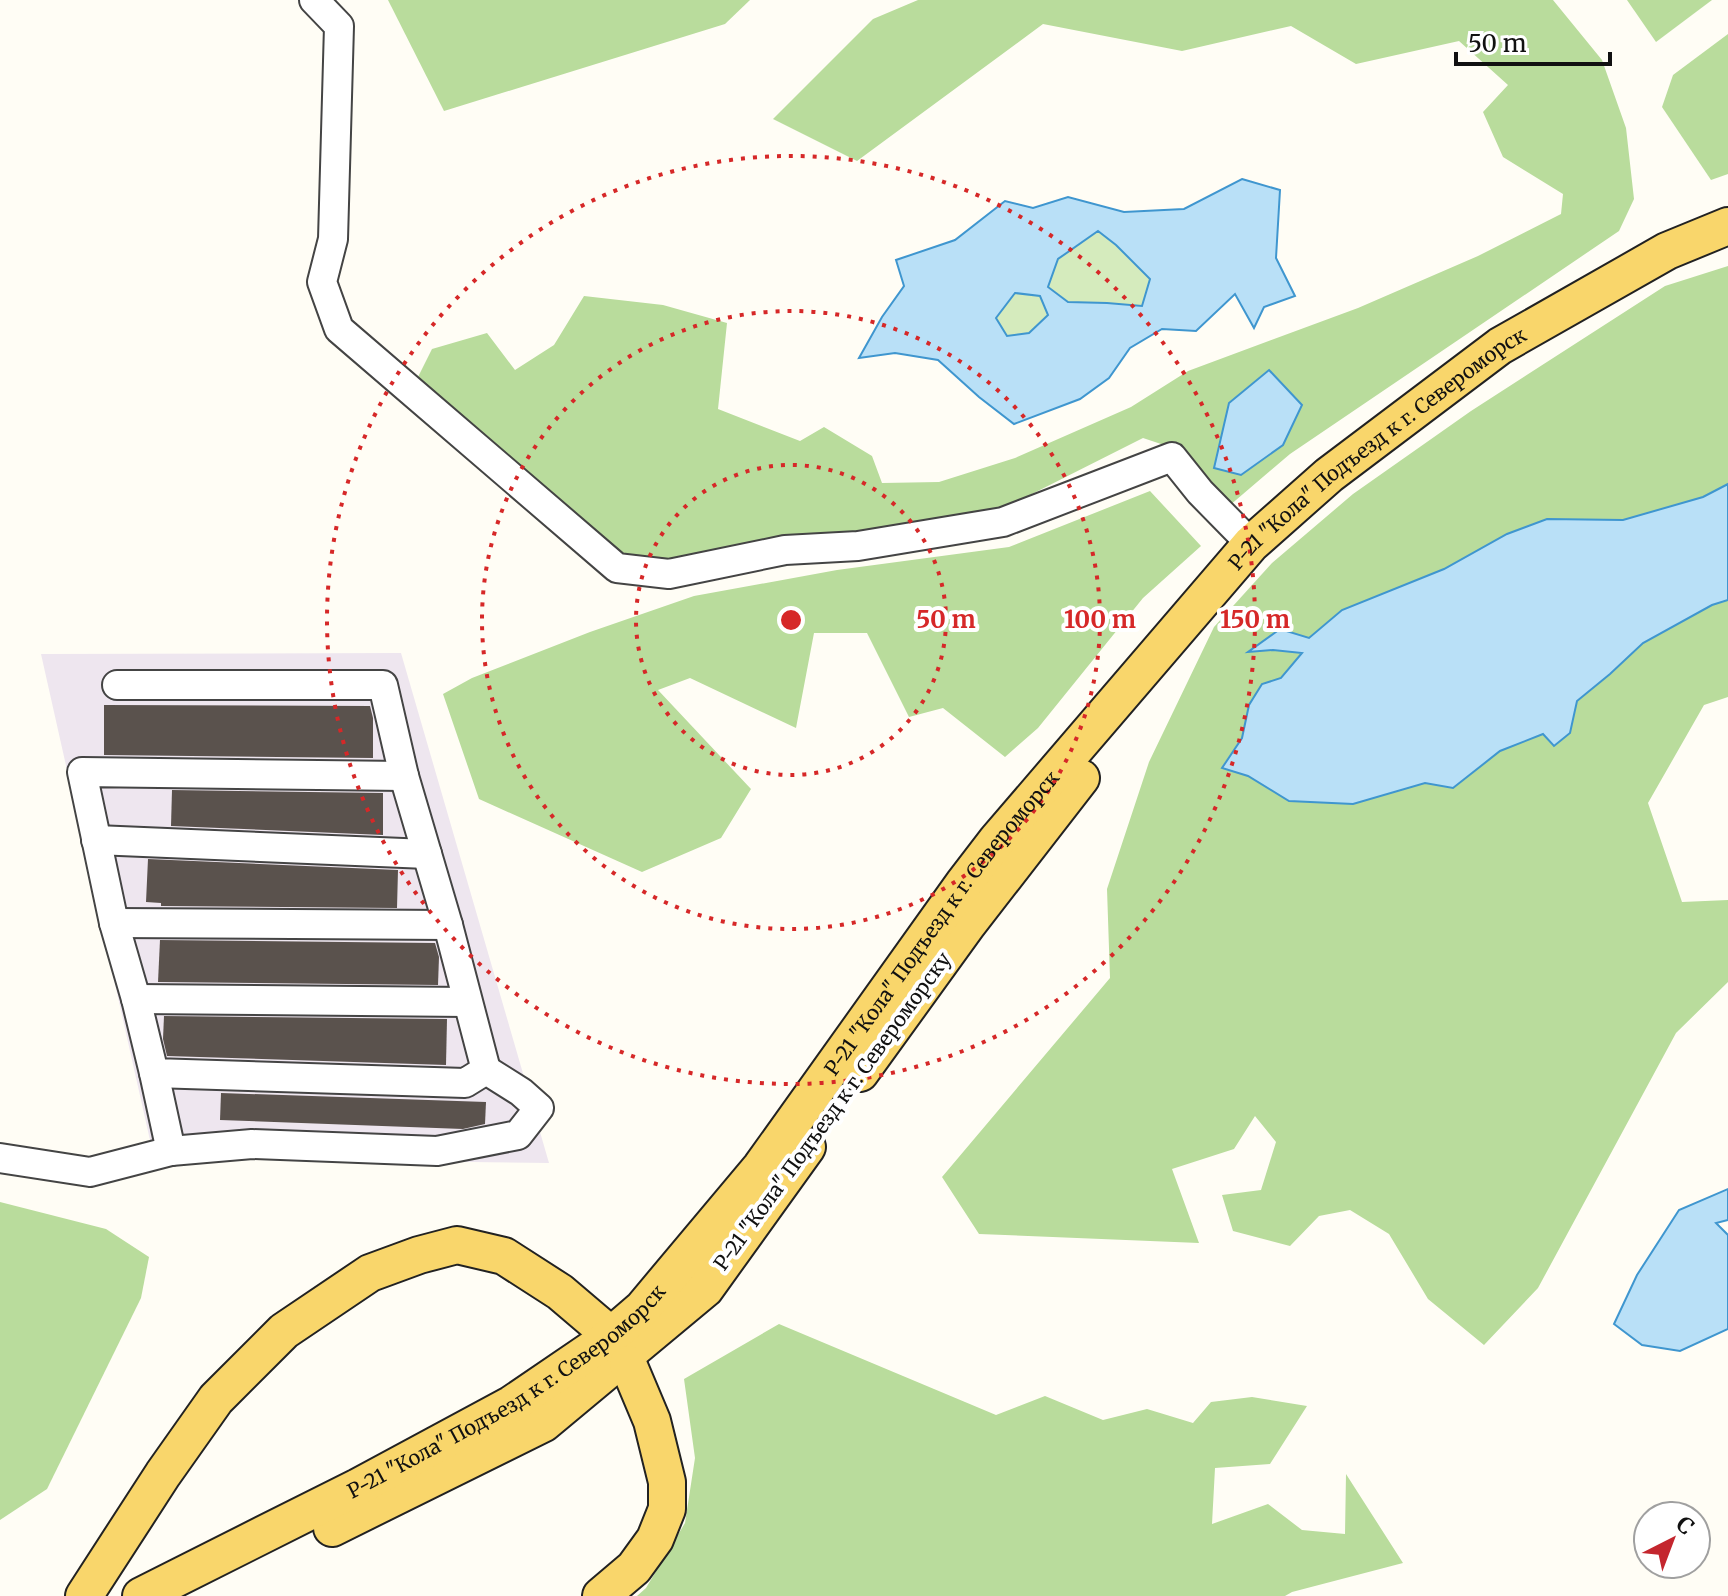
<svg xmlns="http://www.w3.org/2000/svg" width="1728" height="1596" font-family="Merriweather,serif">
<rect width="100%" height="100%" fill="#fffdf5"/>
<path fill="#eee6ef" d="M 401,653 L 549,1163 L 154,1158 L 41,654 Z"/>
<g fill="#d5ebbd">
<path d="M 1098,231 L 1116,245 L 1150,279 L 1142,306 L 1107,303 L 1068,302 L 1048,287 L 1058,259 Z"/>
<path d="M 1015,293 L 1040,296 L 1048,315 L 1029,333 L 1007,336 L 996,318 Z"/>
</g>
<g fill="#b9dc9c" fill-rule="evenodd">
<path d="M 388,0 L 750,0 L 725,24 L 444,111 Z"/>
<path d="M 918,0 L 1553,0 L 1602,60 L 1626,128 L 1634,199 L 1619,231 L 1290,454 L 1229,506 L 1185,452 L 1143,438 L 996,512 L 666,562 L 622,556 L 417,379 L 432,349 L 487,333 L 515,370 L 554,345 L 584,296 L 663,305 L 727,323 L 718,409 L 800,441 L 824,427 L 872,456 L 882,483 L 939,482 L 1015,458 L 1131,407 L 1188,371 L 1358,308 L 1478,256 L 1561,214 L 1563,194 L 1503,157 L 1483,112 L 1508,85 L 1459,41 L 1356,64 L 1291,26 L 1182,51 L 1043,24 L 857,161 L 773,119 L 873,19 ZM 1269,370 L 1214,467 L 1229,403 Z"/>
<path d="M 1627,0 L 1712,0 L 1656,42 Z"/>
<path d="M 1728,34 L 1728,174 L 1711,180 L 1662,107 L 1673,75 Z"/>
<path d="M 1728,266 L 1728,484 L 1703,497 L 1623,520 L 1547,519 L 1507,534 L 1444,569 L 1342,610 L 1309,638 L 1273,650 L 1302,652 L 1281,678 L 1262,684 L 1249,705 L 1242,737 L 1222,767 L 1248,776 L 1289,801 L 1353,804 L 1425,783 L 1453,788 L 1500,751 L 1543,733 L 1554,746 L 1570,733 L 1577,701 L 1610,674 L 1643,643 L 1712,605 L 1728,600 L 1728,697 L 1704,705 L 1648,803 L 1682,902 L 1728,900 L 1728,982 L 1676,1033 L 1538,1288 L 1484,1345 L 1428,1299 L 1389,1234 L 1350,1210 L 1319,1216 L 1290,1246 L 1233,1231 L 1222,1195 L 1261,1190 L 1276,1142 L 1255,1116 L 1234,1149 L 1172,1169 L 1199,1243 L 979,1234 L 942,1177 L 1110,978 L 1107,889 L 1149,762 L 1214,627 L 1272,563 L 1353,494 L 1471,411 L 1665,286 Z"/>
<path d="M 1150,491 L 1201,546 L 1143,598 L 1038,728 L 1005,757 L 943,708 L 909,717 L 867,633 L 814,633 L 796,728 L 690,678 L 658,690 L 751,789 L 721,838 L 642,872 L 479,799 L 443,694 L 472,678 L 590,632 L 694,596 L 837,570 L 1009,547 Z"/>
<path d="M 0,1202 L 106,1229 L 149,1257 L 141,1298 L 47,1489 L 0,1520 Z"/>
<path d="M 779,1324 L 996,1415 L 1045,1396 L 1103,1420 L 1147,1409 L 1193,1423 L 1211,1402 L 1252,1397 L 1307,1406 L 1270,1464 L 1215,1468 L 1212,1524 L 1268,1504 L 1302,1530 L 1345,1534 L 1346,1474 L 1403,1563 L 1292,1592 L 1285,1596 L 637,1596 L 646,1588 L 685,1523 L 695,1458 L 684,1379 Z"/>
</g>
<g fill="#b9e0f7" stroke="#3f96cf" stroke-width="2" fill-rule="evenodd">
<path d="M 1242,179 L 1280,190 L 1276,258 L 1295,296 L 1264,307 L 1254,328 L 1235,294 L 1196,331 L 1162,329 L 1130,348 L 1109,378 L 1080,399 L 1014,424 L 979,397 L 938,360 L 895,353 L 859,358 L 882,317 L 904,286 L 896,260 L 955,240 L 1005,201 L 1033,208 L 1068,197 L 1124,212 L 1184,209 ZM 1098,231 L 1116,245 L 1150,279 L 1142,306 L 1107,303 L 1068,302 L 1048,287 L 1058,259 ZM 1015,293 L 1040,296 L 1048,315 L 1029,333 L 1007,336 L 996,318 Z"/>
<path d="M 1269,370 L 1302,405 L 1283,445 L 1241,475 L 1214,468 L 1229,403 Z"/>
<path d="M 1728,484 L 1728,600 L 1712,605 L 1643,643 L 1610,674 L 1577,701 L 1570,733 L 1554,746 L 1543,734 L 1500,751 L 1453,788 L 1425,783 L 1353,804 L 1289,801 L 1248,776 L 1222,768 L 1242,738 L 1249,705 L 1262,684 L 1281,678 L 1302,653 L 1273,650 L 1248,652 L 1280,629 L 1309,638 L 1342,610 L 1444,569 L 1507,534 L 1547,519 L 1623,520 L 1703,497 Z"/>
<path d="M 1728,1189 L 1728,1220 L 1716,1223 L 1728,1235 L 1728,1329 L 1680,1351 L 1642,1345 L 1614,1324 L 1637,1275 L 1679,1210 Z"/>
</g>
<g fill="#5a524d">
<path d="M 104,705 L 370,706 L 373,718 L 373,758 L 104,755 Z"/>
<path d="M 172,790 L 383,793 L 383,835 L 171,826 Z"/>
<path d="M 148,859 L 398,870 L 397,908 L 161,906 L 161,903 L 146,902 Z"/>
<path d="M 160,940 L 435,943 L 439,957 L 438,985 L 158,982 Z"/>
<path d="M 164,1016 L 447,1019 L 446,1065 L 167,1056 L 163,1039 Z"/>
<path d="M 221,1093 L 486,1102 L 485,1124 L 463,1129 L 220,1120 Z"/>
</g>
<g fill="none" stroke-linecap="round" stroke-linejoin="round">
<defs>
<g id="minor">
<path d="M 314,0 L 339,26 L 333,239 L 322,282 L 339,329 L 617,568 L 669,574 L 785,550 L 858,546 L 1003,522 L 1172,457 L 1200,492 L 1251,544"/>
<path d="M 117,685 L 383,685 L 404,776 L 448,925 L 486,1070"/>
<path d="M 96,840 L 427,854"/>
<path d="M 114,923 L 448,925"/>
<path d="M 136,999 L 467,1002"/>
<path d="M 154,1073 L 171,1151"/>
<path d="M 0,1158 L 90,1172 L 171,1151 L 252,1144 L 437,1151 L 518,1135 L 539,1108 L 521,1092 L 486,1070 L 465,1083 L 154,1073 L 136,999 L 114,923 L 82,772 L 404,776"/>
</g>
<g id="major">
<path d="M 860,1073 L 967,925 L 1081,778"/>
<path d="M 332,1528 L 544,1423 L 705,1289 L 807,1147"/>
<path d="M 84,1596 L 163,1474 L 216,1399 L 284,1331 L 370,1273 L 419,1255 L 457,1245 L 504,1256 L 560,1292 L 607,1332"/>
<path id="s1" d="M 141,1596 L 358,1487 L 512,1404 L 606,1340 L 642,1309 L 761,1167 L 964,883 L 997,840 L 1251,544 L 1329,475 L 1500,346 L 1667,251 L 1728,226"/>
<path d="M 601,1596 L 634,1568 L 655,1539 L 667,1509 L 667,1482 L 652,1421 L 628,1364"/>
</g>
</defs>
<use href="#minor" stroke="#444" stroke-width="32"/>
<use href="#major" stroke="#222" stroke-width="40"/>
<use href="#minor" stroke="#fff" stroke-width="28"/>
<use href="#major" stroke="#f9d66b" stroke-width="36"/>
</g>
<g fill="none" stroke="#d62828" stroke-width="4" stroke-dasharray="4 8">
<circle cx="791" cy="620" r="155"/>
<circle cx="791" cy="620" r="309"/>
<circle cx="791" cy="620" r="464"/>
</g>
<g text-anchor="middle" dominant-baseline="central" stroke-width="8" stroke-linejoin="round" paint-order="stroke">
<g font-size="20" fill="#111" stroke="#fff">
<text stroke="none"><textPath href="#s1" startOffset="1716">Р-21 "Кола" Подъезд к г. Североморск</textPath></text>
<text stroke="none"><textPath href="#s1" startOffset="1068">Р-21 "Кола" Подъезд к г. Североморск</textPath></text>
<text transform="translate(832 1111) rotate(-54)">Р-21 "Кола" Подъезд к г. Североморску</text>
<text stroke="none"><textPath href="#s1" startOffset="420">Р-21 "Кола" Подъезд к г. Североморск</textPath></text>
</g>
</g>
<circle cx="791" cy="620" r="12" fill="#d62828" stroke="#fff" stroke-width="4"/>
<g font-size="24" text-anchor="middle" font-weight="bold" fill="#d62828" stroke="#fff" stroke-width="8" stroke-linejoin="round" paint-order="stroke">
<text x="946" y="628">50 m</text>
<text x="1100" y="628">100 m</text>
<text x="1255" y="628">150 m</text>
</g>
<g transform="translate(1672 1540) rotate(42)"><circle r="38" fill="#ffffff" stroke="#a0a0a0" stroke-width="2"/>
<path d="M0-6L14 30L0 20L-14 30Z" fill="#c4262e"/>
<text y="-12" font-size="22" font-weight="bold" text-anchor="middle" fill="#111111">С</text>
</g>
<path d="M1456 52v12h154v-12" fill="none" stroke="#111111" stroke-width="4"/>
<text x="1468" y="52" font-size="24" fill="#111111" stroke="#ffffff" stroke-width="6" paint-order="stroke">50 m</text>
</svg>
